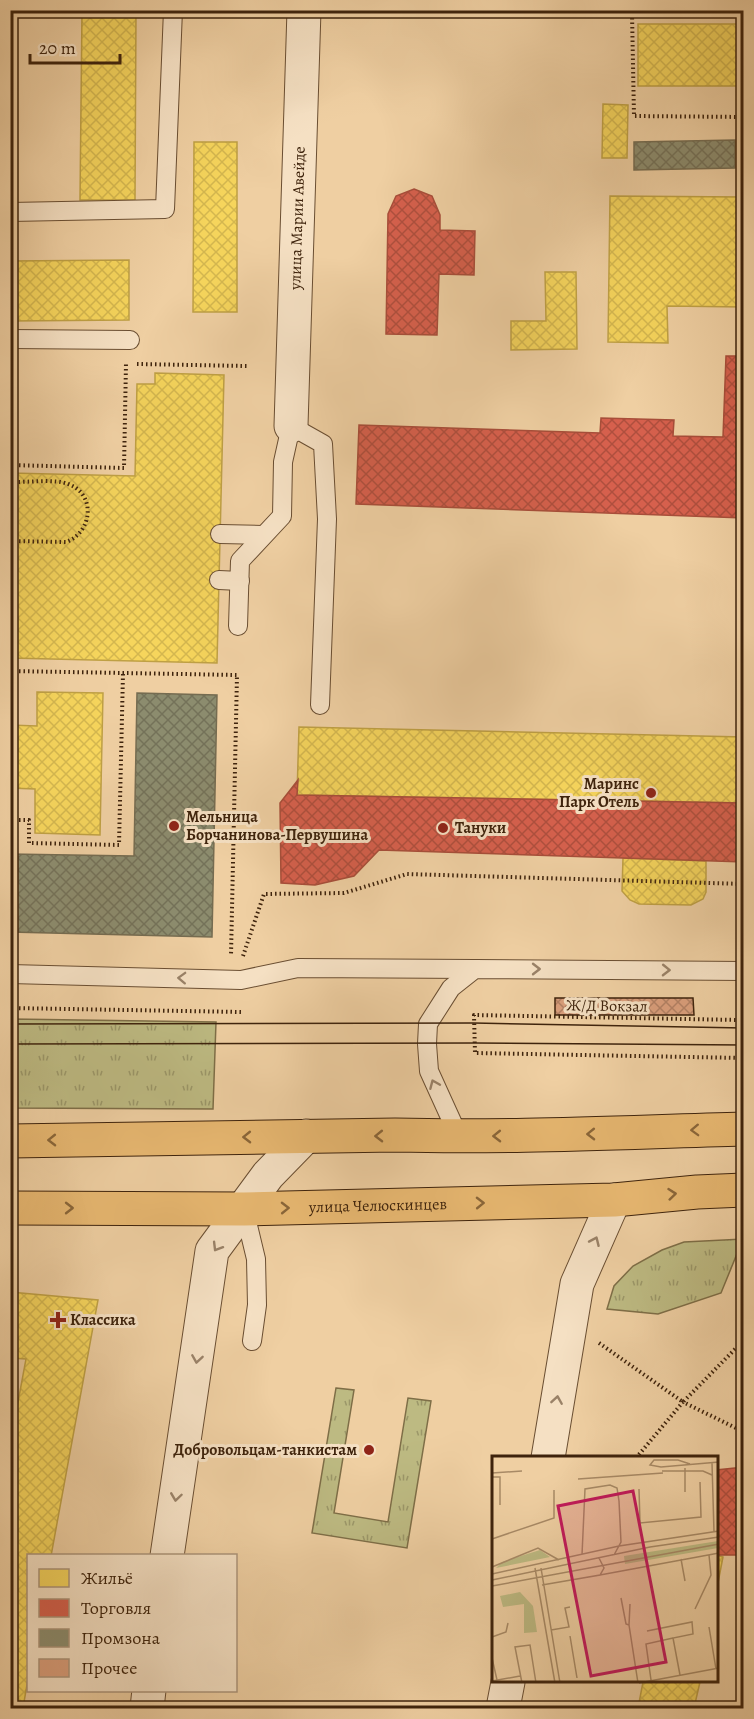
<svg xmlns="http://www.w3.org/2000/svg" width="754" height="1719" font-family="Alegreya,serif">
<defs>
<pattern id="grass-tufts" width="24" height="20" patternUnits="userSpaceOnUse" patternTransform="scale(1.5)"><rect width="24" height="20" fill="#bdba82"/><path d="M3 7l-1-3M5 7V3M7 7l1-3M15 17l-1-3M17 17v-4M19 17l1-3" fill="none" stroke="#9b9769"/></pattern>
<pattern id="homes-cross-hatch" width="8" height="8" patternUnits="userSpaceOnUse" patternTransform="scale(1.5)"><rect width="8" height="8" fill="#f6d55c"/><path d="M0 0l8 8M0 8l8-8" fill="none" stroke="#d4b74f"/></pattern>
<pattern id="shops-cross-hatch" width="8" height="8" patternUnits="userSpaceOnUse" patternTransform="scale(1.5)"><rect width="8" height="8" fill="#d6604d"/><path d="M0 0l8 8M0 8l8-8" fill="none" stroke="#af4f3e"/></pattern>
<pattern id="industry-cross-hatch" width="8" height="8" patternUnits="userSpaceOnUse" patternTransform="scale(1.5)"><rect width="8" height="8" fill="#8c8c6e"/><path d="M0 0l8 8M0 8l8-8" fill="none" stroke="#747259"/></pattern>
<pattern id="building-cross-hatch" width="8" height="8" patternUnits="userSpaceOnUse" patternTransform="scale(1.5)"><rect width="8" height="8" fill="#db9f7c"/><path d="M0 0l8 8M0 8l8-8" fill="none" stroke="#b38164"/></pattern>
</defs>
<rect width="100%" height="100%" fill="#efcfa2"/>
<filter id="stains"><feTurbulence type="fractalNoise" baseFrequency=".00333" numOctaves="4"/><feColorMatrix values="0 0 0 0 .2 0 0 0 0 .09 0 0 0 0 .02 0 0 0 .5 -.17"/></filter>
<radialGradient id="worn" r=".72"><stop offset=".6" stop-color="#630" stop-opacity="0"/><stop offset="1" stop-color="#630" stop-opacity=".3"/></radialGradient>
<g fill="url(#grass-tufts)" stroke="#7e6e47" stroke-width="1.5">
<path d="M 11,1019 L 216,1022 L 213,1109 L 11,1108 Z"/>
<path d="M 743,1239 L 721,1293 L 658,1314 L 607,1309 L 614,1286 L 633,1266 L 662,1250 L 684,1242 Z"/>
<path d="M 336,1388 L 354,1390 L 334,1513 L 388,1522 L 408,1398 L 431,1401 L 407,1548 L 312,1533 Z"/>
</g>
<g fill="url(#homes-cross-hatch)" stroke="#bfa044" stroke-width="1.5">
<path d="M 82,10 L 136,10 L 135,200 L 80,200 Z"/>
<rect x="638" y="24" width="106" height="62"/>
<path d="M 603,104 L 628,105 L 627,158 L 602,158 Z"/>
<path d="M 194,142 L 237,142 L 237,312 L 193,312 Z"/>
<path d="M 744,144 L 744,162 L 740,159 L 738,152 Z"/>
<path d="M 610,196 L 744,197 L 744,307 L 667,306 L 668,343 L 608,342 Z"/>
<path d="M 129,260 L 129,320 L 10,321 L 10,261 Z"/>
<path d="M 545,272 L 576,272 L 577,349 L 511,350 L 511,321 L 546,321 Z"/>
<path d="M 155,373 L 224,375 L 217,663 L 10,658 L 10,473 L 135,476 L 137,384 L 155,384 Z"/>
<path d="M 37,692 L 103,693 L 100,835 L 35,833 L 35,789 L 10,788 L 10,725 L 37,726 Z"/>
<path d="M 299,727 L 744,737 L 744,803 L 297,795 Z"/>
<path d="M 623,858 L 706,861 L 706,892 L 703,899 L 691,905 L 639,904 L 630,900 L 622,891 Z"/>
<path d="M 10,1292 L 98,1300 L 51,1556 L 28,1556 L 28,1679 L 23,1708 L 10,1708 L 10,1445 L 26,1359 L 10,1358 Z"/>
<path d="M 716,1555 L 723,1557 L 716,1593 Z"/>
<path d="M 643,1682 L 700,1682 L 694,1708 L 638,1708 Z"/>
</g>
<g fill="url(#shops-cross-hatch)" stroke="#a84e3a" stroke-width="1.5">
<path d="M 414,189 L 432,196 L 440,215 L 440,230 L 475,231 L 474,275 L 439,274 L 437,335 L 386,334 L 388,214 L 396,196 Z"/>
<path d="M 726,356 L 744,356 L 744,518 L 356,504 L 359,425 L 600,433 L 601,418 L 674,420 L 673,436 L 723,437 Z"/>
<path d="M 298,780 L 297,795 L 744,803 L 744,862 L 379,850 L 354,876 L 315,885 L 281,883 L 280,803 Z"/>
<path d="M 744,1467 L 744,1555 L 716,1555 L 716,1470 Z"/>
</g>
<g fill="url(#industry-cross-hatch)" stroke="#756c51" stroke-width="1.5">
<path d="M 735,140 L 735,168 L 634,170 L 634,142 Z"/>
<path d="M 137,693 L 217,695 L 212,937 L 10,932 L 10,854 L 134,856 Z"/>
</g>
<path fill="url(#building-cross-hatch)" stroke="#3e230c" stroke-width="1.5" d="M 555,998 L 693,998 L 694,1015 L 555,1015 Z"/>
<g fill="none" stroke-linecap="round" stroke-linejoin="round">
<defs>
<g id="service">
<path d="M 10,212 L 165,209 L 173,10"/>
<path d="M 10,339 L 130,340"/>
<path d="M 220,534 L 263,535"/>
<path d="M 219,580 L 240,581"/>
<path d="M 238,626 L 240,561 L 282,516 L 283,462 L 291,426 L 323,444 L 327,519 L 320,705"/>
<path d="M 10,974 L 241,980 L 298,968 L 475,969"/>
<path d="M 459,1137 L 429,1071 L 427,1044 L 428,1024 L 451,988 L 475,969 L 744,971"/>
<path d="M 244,1209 L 256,1259 L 257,1305 L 252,1341"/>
</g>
<g id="minor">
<path id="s1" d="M 291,426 L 304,10"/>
<path d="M 548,1458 L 577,1284 L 614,1200"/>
<path d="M 167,1556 L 212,1251 L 268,1175 L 306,1136"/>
<path d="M 147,1708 L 149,1690"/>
<path d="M 503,1708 L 508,1682"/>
</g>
<g id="primary">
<path d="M 10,1141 L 395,1135 C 511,1138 627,1132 744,1129"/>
<path id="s2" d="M 10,1208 L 244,1209 L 614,1200 L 697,1192 L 744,1190"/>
</g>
</defs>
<use href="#service" stroke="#6a4e32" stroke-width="20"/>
<use href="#minor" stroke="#6a4e32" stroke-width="35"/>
<use href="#primary" stroke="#3e230c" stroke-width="35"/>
<g stroke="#3e230c" stroke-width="4" stroke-dasharray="1.5 3" stroke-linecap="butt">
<path d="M 744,12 L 632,13 L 634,116 L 744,117"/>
<path d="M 137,364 L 247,366"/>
<path d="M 10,465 L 124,468 L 126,363"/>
<path d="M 10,484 L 16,482 C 30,482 56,479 68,484 C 97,494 92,533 66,542 L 10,541"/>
<path d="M 10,671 L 237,675 L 231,955"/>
<path d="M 10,820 L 29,820 L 29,843 L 119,845 L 123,673"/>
<path d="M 243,956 L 264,894 L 344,893 L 407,874 L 744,884"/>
<path d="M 10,1008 L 242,1012"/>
<path d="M 738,1057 L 739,1020 L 474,1015 L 475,1053 L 744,1058"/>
<path d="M 599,1343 L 683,1402 L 744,1340"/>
<path d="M 636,1458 L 683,1402 L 744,1432"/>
</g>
<use href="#service" stroke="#f5e0c3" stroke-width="18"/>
<use href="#minor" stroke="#f5e0c3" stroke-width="33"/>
<use href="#primary" stroke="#e8b871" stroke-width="33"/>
<g stroke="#3e230c" stroke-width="1.5">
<path d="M 10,1024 L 474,1023 L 744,1028"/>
<path d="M 10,1044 L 475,1043 L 744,1045"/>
</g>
</g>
<defs><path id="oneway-chevron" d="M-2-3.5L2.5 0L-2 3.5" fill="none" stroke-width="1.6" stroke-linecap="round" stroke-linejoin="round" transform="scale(1.5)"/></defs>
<g stroke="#9a8268">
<use href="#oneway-chevron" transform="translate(536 969)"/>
<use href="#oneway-chevron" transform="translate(666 970) rotate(1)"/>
<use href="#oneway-chevron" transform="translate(182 978) rotate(-178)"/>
<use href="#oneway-chevron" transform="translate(434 1084) rotate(-113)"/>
<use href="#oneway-chevron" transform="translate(595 1241) rotate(-66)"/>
<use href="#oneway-chevron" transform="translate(217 1247) rotate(121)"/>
<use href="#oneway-chevron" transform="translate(197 1359) rotate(99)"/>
<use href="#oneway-chevron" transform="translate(557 1400) rotate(-81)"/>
<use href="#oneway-chevron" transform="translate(176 1497) rotate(98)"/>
</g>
<g stroke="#8a6639">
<use href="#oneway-chevron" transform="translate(695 1130) rotate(178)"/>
<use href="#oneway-chevron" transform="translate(591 1134) rotate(179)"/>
<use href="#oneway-chevron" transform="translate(379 1136) rotate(179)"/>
<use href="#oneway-chevron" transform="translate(497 1136) rotate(179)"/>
<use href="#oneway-chevron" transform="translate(247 1137) rotate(179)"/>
<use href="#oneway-chevron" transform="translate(52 1140) rotate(179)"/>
<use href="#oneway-chevron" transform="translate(672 1194) rotate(-6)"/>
<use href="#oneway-chevron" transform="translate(480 1203) rotate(-1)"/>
<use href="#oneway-chevron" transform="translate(69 1208)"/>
<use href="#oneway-chevron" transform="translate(285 1208) rotate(-1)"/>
</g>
<g fill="#8f2418" stroke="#f5e0c3" stroke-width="2">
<circle cx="651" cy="793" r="6"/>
<circle cx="174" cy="826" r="6"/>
<circle cx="443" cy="828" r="6"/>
<path d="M55 1311h6v6h6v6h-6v6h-6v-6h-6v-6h6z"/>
<circle cx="369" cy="1450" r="6"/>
</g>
<g text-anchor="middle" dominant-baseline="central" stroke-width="6" stroke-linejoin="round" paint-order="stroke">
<g font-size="16" fill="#3e230c" stroke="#f5e0c3">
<text stroke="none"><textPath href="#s1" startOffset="208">улица Марии Авейде</textPath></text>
<text transform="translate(607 1006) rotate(1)">Ж/Д Вокзал</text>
<text stroke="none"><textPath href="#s2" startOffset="368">улица Челюскинцев</textPath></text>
</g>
<g font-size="16" font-weight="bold" fill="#3e230c" stroke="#f5e0c3" text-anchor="start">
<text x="639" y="784" text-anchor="end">Маринс<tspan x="639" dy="18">Парк Отель</tspan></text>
<text x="186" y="817">Мельница<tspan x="186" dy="18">Борчанинова-Первушина</tspan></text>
<text x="455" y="828">Тануки</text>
<text x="70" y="1320">Классика</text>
<text x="357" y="1450" text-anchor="end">Добровольцам-танкистам</text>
</g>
</g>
<g transform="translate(492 1456)">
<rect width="226" height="226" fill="#efcfa2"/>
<path d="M 226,85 L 226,92 L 133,108 L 132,100 Z" fill="#bdba82"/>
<path d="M 48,94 L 58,101 L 4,112 L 10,106 ZM 28,136 L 41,150 L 45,176 L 32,177 L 32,148 L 11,151 L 8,140 Z" fill="#bdba82"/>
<path fill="none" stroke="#a88a66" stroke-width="1.5" d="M 220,7 L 222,76M 198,8 L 186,4 L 162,4 L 158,9 L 169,11 L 227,6M 193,12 L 193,36M 170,15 L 211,15 L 220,19M 0,17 L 30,15M 0,21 L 8,21 L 8,49M 86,23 L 171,17M 147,33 L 148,67 L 209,61 L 208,26M 0,83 L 62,62 L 62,34M 90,99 L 93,33 L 118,29 L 125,32 L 127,45 L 129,86 L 122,99M 189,103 L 193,125M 0,111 L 46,92 L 67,104M 43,112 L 63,227M 49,112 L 68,227M 0,118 L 127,90 L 227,75M 108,119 L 227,97M 0,124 L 158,91 L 227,81M 50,129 L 108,119 L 112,112 L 107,102M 0,130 L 227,88M 129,142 L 134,168 L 137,169M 138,148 L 137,169 L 146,227M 203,153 L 219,119 L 217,99M 217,171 L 224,213M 59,174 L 77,171 L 73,152 L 78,151M 155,175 L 200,166 L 201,178 L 181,182 L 188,219M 78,180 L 85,222M 0,181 L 14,176 L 16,167M 0,202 L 5,224M 159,224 L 154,188 L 181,182M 0,225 L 28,220M 30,227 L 23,191 L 38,189 L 44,227M 147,227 L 227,212"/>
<path fill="#c2185b" fill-opacity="0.15" stroke="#c2185b" stroke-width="3" d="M 141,35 L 174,206 L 99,220 L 66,50 Z"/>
<rect width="226" height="226" fill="none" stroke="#3e230c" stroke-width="3"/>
</g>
<rect width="754" height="1719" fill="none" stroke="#efcfa2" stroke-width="36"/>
<rect x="12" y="12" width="730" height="1695" fill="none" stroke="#3e230c" stroke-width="3"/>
<rect x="18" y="18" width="718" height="1683" fill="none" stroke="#3e230c" stroke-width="1.5"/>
<rect x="27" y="1554" width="210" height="138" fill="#f5e0c3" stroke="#ac947a" stroke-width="1.5"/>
<rect x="39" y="1569" width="30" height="18" fill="#f6d55c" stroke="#ac947a" stroke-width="1.5"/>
<text x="81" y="1584" font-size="18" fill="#3e230c">Жильё</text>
<rect x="39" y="1599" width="30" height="18" fill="#d6604d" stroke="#ac947a" stroke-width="1.5"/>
<text x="81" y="1614" font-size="18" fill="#3e230c">Торговля</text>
<rect x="39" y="1629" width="30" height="18" fill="#8c8c6e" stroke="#ac947a" stroke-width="1.5"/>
<text x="81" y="1644" font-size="18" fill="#3e230c">Промзона</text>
<rect x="39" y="1659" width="30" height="18" fill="#db9f7c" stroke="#ac947a" stroke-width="1.5"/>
<text x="81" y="1674" font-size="18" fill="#3e230c">Прочее</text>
<path d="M30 54v9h90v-9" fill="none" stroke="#3e230c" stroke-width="3"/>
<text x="39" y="54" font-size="18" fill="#3e230c" stroke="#f5e0c3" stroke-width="4.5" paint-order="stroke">20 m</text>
<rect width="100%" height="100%" filter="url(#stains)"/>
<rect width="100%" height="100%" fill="url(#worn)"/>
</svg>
